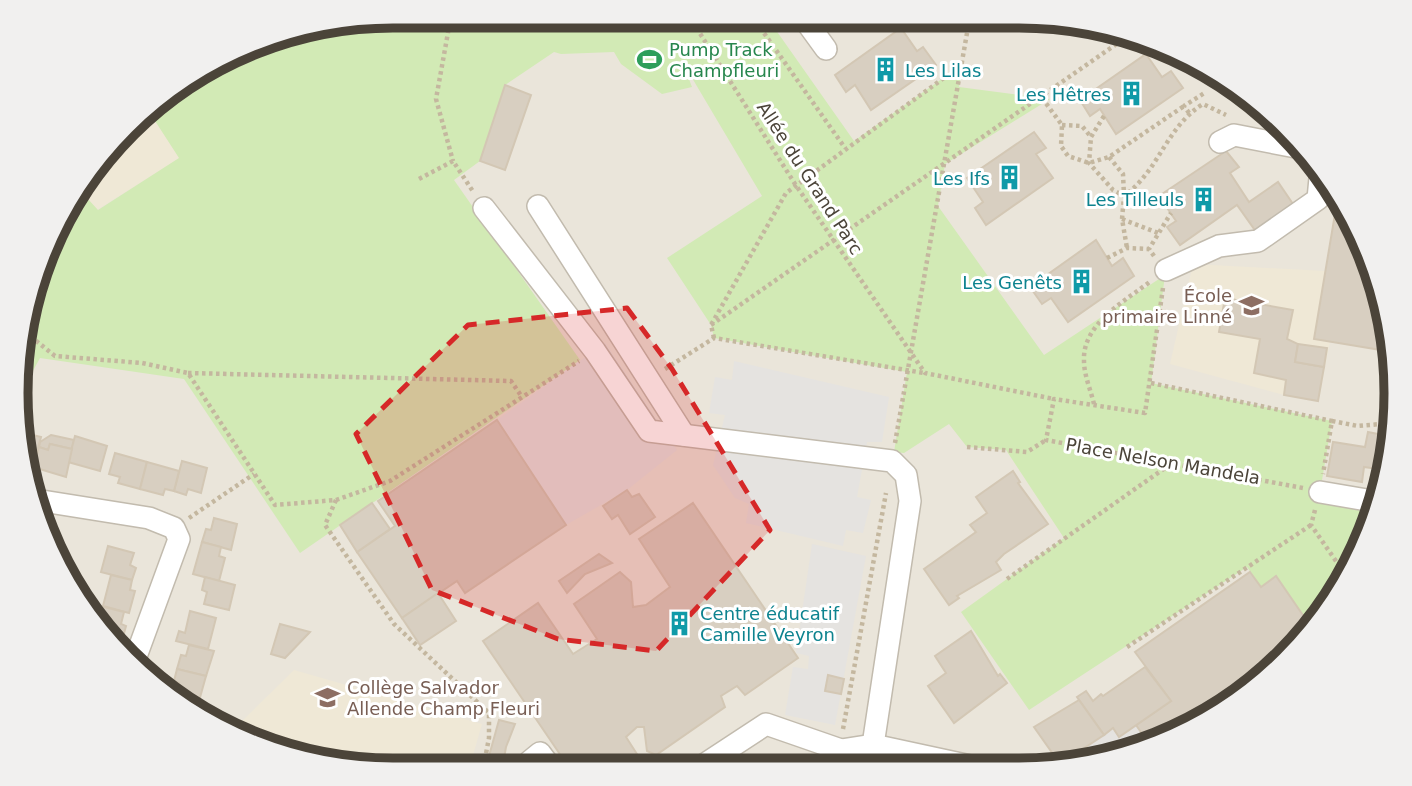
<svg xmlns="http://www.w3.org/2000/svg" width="1412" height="786" font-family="'DejaVu Sans',sans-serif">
<rect width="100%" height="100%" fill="#f6f3ec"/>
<path fill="#eae5da" d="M 393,16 L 1043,17 L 1140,36 L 1208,66 L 1319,164 L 1383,296 L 1393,443 L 1346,582 L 1286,659 L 1228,707 L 1141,750 L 1068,767 L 369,769 L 272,750 L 204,720 L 109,641 L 44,537 L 17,417 L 29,295 L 80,183 L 164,93 L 272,36 Z"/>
<g fill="#efe8d6">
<path d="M 148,110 L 180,158 L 97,210 L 87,198 L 67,210 L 80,183 Z"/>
<path d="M 1193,264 L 1325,271 L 1314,338 L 1330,342 L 1318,401 L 1284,395 L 1170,364 Z"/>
<path d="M 294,670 L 482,724 L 469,769 L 369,769 L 272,750 L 231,732 Z"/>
</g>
<path fill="#d2eab5" d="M 393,16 L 766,16 L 854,141 L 963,64 L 959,87 L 1050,99 L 945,164 L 938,206 L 1044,355 L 1165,275 L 1151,383 L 1332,421 L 1320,492 L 1373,501 L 1346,582 L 1311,627 L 1276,576 L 1261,587 L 1247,567 L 1029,710 L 961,612 L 1064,538 L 1006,450 L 967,447 L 949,424 L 904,453 L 894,452 L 907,372 L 714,338 L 711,325 L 667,258 L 762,196 L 682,61 L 692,87 L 662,94 L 621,64 L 614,52 L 561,54 L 554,52 L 505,85 L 480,161 L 454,180 L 580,360 L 300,553 L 184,379 L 40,358 L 18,398 L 29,295 L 67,210 L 87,198 L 98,210 L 179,158 L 148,110 L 164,93 L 272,36 Z"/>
<g fill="#e5e3e0">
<path d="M 605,343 L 677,450 L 627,490 L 566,525 L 497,420 Z"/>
<path d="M 734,361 L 889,397 L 882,442 L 867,442 L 857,497 L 871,500 L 863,533 L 846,530 L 843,546 L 746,523 L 749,504 L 735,498 L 713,465 L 725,415 L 709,413 L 715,377 L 732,380 Z"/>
<path d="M 812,544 L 866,556 L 835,725 L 785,715 L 793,667 L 808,669 L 809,656 L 796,653 Z"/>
<path d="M 1136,725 L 1150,745 L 1068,767 L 1057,767 L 1113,728 L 1119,737 Z"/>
</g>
<g fill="#d8cfc1" stroke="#d3c7b4" stroke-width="2">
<path d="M 901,28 L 917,51 L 923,47 L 936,65 L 871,110 L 855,85 L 846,92 L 835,75 Z"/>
<path d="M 1146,54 L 1162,77 L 1171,71 L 1183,88 L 1116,134 L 1100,109 L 1090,116 L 1080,100 Z"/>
<path d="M 505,85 L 531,95 L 505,170 L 480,161 Z"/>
<path d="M 1034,132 L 1046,148 L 1036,154 L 1053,178 L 986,225 L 975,208 L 983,202 L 967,178 Z"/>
<path d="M 1226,151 L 1239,167 L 1230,173 L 1249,202 L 1278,182 L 1295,207 L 1257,233 L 1237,205 L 1180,245 L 1167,227 L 1176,221 L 1159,196 Z"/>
<path d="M 1337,202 L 1383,296 L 1385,326 L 1381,350 L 1314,339 Z"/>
<path d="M 1096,240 L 1112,266 L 1123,258 L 1134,276 L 1068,322 L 1051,298 L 1042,304 L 1030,287 Z"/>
<path d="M 1225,298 L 1293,310 L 1287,339 L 1298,344 L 1295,362 L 1324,367 L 1318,401 L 1284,395 L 1286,380 L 1254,373 L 1260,339 L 1219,332 Z"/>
<path d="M 1298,344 L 1327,348 L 1324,367 L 1295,362 Z"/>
<path d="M 497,420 L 566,525 L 465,593 L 457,581 L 402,618 L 357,552 L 395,526 L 378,501 Z"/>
<path d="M 20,432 L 41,437 L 33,467 L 28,466 Z"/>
<path d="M 1368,432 L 1393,437 L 1384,470 L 1364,467 L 1362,482 L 1327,476 L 1333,442 L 1365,447 Z"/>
<path d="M 51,435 L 74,440 L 72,449 L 50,444 L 48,450 L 39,447 L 40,442 Z"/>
<path d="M 75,436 L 107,446 L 100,471 L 68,462 Z"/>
<path d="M 50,444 L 72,449 L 66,477 L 33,467 L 39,447 L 48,450 Z"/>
<path d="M 115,453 L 147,462 L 140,489 L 118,483 L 120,477 L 109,474 Z"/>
<path d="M 182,461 L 207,468 L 201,493 L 188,489 L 186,495 L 174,491 Z"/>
<path d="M 147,462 L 179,471 L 174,491 L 165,489 L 163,495 L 140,489 Z"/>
<path d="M 1013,471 L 1020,482 L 1018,483 L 1048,524 L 1004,554 L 996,562 L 1001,570 L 957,596 L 959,598 L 949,605 L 924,569 L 976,532 L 970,525 L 987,513 L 976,497 Z"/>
<path d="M 627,490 L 632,497 L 639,494 L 655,517 L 630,534 L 618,515 L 612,519 L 603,506 Z"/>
<path d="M 372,503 L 390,529 L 357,552 L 340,525 Z"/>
<path d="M 693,503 L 798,658 L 745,695 L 737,686 L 721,696 L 725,707 L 656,755 L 647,751 L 644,727 L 637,727 L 626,737 L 644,765 L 638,769 L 570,769 L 483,641 L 538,603 L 573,654 L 597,639 L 574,604 L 620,572 L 631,582 L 633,607 L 646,605 L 670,587 L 639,539 Z"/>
<path d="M 214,518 L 237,524 L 231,550 L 202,542 L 206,529 L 211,530 Z"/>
<path d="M 42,528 L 49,530 L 49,535 L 60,538 L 56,555 Z"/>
<path d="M 202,542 L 221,547 L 219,556 L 225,558 L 219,581 L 193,574 Z"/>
<path d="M 108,546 L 134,553 L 130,565 L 136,568 L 132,580 L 101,572 Z"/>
<path d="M 599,554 L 612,563 L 585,574 L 567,593 L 559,581 Z"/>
<path d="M 1250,572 L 1261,587 L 1276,576 L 1311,627 L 1286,659 L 1228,707 L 1150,745 L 1136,725 L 1171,701 L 1135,652 Z"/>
<path d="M 111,575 L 132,580 L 130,590 L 135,591 L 129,613 L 103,606 Z"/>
<path d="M 205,577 L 235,585 L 229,610 L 204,604 L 207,592 L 202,590 Z"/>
<path d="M 438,593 L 456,621 L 420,645 L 402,618 Z"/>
<path d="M 100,606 L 124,612 L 121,624 L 126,626 L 120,648 L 109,641 L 96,620 Z"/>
<path d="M 190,611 L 216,618 L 208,649 L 176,641 L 179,631 L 185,633 Z"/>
<path d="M 280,624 L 310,632 L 285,658 L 271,654 Z"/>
<path d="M 971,631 L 998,676 L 1000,674 L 1007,683 L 954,723 L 928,686 L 946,673 L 935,656 Z"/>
<path d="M 189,645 L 214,651 L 206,676 L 177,669 L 181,655 L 186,656 Z"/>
<path d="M 1145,667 L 1171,701 L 1119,737 L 1113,728 L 1104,735 L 1077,697 L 1086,691 L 1093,701 L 1101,694 L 1103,696 Z"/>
<path d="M 177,669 L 206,676 L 199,701 L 175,695 L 179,683 L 174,681 Z"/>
<path d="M 828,675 L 844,679 L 841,694 L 825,691 Z"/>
<path d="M 1079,700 L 1104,735 L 1060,764 L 1034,727 Z"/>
<path d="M 499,720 L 515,724 L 506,747 L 502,769 L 492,769 L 486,767 Z"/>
</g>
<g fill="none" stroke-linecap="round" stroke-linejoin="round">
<defs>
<g id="minor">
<path d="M 802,16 L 826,49"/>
<path d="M 1220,142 L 1234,135 L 1301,148"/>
<path d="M 538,206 L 684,435"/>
<path d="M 484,208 L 595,351 L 649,431 L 892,461 L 906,475 L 910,501 L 873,745"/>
<path d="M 1166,270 L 1219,246 L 1258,241 L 1318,199 L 1321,168"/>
<path d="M 1320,492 L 1373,501"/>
<path d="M 36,500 L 149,518 L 174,528 L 179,539 L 134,662"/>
<path d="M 529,762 L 540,753 L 552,769"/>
<path d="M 699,768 L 766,724 L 841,750 L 873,745 L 975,767"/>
</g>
</defs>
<use href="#minor" stroke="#c2bbae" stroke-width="24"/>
<g stroke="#c4b79f" stroke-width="4.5" stroke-dasharray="3.5 3.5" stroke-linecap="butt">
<path d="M 451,16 L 436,99 L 453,161"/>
<path d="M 689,16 L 795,184 L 925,373 L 1054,399"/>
<path d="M 752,16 L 845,148"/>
<path d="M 1042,98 L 1062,125 L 1061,146 L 1068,156 L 1089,163 L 1109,157 L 1184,106"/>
<path d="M 1189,113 L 1184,106 L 1206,92"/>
<path d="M 1104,116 L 1091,137 L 1089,163 L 1113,190 L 1124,196 L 1122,219 L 1127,248"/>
<path d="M 1062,125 L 1082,126 L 1091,137"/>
<path d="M 1109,157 L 1123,174 L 1124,196 C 1160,170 1165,128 1203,104 L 1226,115"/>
<path d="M 419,179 L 453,161 L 474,193"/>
<path d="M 1122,219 L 1158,233"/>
<path d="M 1154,256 L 1149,249 L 1171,213"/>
<path d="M 1107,258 L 1127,248 L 1149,249"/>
<path d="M 1163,288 L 1145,413 L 1054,399 L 1046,440 L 1303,488"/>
<path d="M 711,325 L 1131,34"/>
<path d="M 25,332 L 55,356 L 142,363 L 188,373 L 275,505 L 336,500 L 390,481 L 579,361"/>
<path d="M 714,338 L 711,325 L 786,193 L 963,64"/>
<path d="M 665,369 L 714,338 L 924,373"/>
<path d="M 188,373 L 511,381 L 522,397"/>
<path d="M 1151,383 L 1332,421 L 1323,474"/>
<path d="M 1094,404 C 1091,391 1084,375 1084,361 C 1082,324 1125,301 1151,281"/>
<path d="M 1332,421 L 1358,426 L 1392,423"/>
<path d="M 895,443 L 970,16"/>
<path d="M 967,447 L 1027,452 L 1046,440"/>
<path d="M 336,500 L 325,525 L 394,624 L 489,713 L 489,738 L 483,769"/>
<path d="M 1315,510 L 1311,525 L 1347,577"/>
<path d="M 189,518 L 254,474"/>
<path d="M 1007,579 L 1172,463"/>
<path d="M 1127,647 L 1311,525"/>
<path d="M 843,729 L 886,493"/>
</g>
<use href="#minor" stroke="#fff" stroke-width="21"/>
</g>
<path fill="#d62828" fill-opacity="0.2" stroke="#d62828" stroke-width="5" stroke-dasharray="14 9" stroke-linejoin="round" d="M 627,308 L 672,369 L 770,530 L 656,651 L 558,639 L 432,590 L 356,434 L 468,325 Z"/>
<defs>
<symbol id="stadium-bare" viewBox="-9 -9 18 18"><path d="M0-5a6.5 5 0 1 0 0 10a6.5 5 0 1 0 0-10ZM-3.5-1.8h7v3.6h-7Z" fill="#2e9e5b" stroke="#fff" stroke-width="2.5" paint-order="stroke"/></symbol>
<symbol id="building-bare" viewBox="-9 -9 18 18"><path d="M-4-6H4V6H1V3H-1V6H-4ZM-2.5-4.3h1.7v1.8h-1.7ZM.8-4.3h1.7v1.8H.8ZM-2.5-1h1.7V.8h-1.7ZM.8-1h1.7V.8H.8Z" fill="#0f9aa8" stroke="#fff" stroke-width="2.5" paint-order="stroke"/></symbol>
<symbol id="school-bare" viewBox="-9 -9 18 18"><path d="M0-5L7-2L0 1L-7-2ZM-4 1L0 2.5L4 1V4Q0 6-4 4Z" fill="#8d6e63" stroke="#fff" stroke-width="2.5" paint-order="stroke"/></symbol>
</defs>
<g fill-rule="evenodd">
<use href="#stadium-bare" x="632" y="42" width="35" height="35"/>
<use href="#building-bare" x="868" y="52" width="35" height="35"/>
<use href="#building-bare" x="1114" y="76" width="35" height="35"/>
<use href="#building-bare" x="992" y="160" width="35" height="35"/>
<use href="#building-bare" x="1186" y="182" width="35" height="35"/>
<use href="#building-bare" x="1064" y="264" width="35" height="35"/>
<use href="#school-bare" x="1234" y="288" width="35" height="35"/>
<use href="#building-bare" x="662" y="606" width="35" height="35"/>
<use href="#school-bare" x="310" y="680" width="35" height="35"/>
</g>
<g text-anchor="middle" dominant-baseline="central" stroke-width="6" stroke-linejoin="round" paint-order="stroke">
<g font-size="18" fill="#27864d" stroke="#fff" text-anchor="start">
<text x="669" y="49">Pump Track<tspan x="669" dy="21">Champfleuri</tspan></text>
</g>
<g font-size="18" fill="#0d838f" stroke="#fff" text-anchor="end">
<text x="905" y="70" text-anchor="start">Les Lilas</text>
<text x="1111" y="94">Les Hêtres</text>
<text x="990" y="178">Les Ifs</text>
<text x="1184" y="199">Les Tilleuls</text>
<text x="1062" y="282">Les Genêts</text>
<text x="700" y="613" text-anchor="start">Centre éducatif<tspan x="700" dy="21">Camille Veyron</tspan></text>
</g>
<g font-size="18" fill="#4b4439" stroke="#fff">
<text transform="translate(810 178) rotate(57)">Allée du Grand Parc</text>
<text transform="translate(1163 461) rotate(10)">Place Nelson Mandela</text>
</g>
<g font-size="18" fill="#785e54" stroke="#fff" text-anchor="end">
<text x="1232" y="295">École<tspan x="1232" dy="21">primaire Linné</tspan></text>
<text x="347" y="687" text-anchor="start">Collège Salvador<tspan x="347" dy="21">Allende Champ Fleuri</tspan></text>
</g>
</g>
<path d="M0 0H1412V786H0ZM393 28H1019A365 365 0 0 1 1384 393V393A365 365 0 0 1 1019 758H393A365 365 0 0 1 28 393V393A365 365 0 0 1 393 28Z" fill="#f1f0ef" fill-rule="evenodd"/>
<path fill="none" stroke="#4b4439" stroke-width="9" d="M393 28H1019A365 365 0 0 1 1384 393V393A365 365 0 0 1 1019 758H393A365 365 0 0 1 28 393V393A365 365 0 0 1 393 28Z"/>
</svg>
